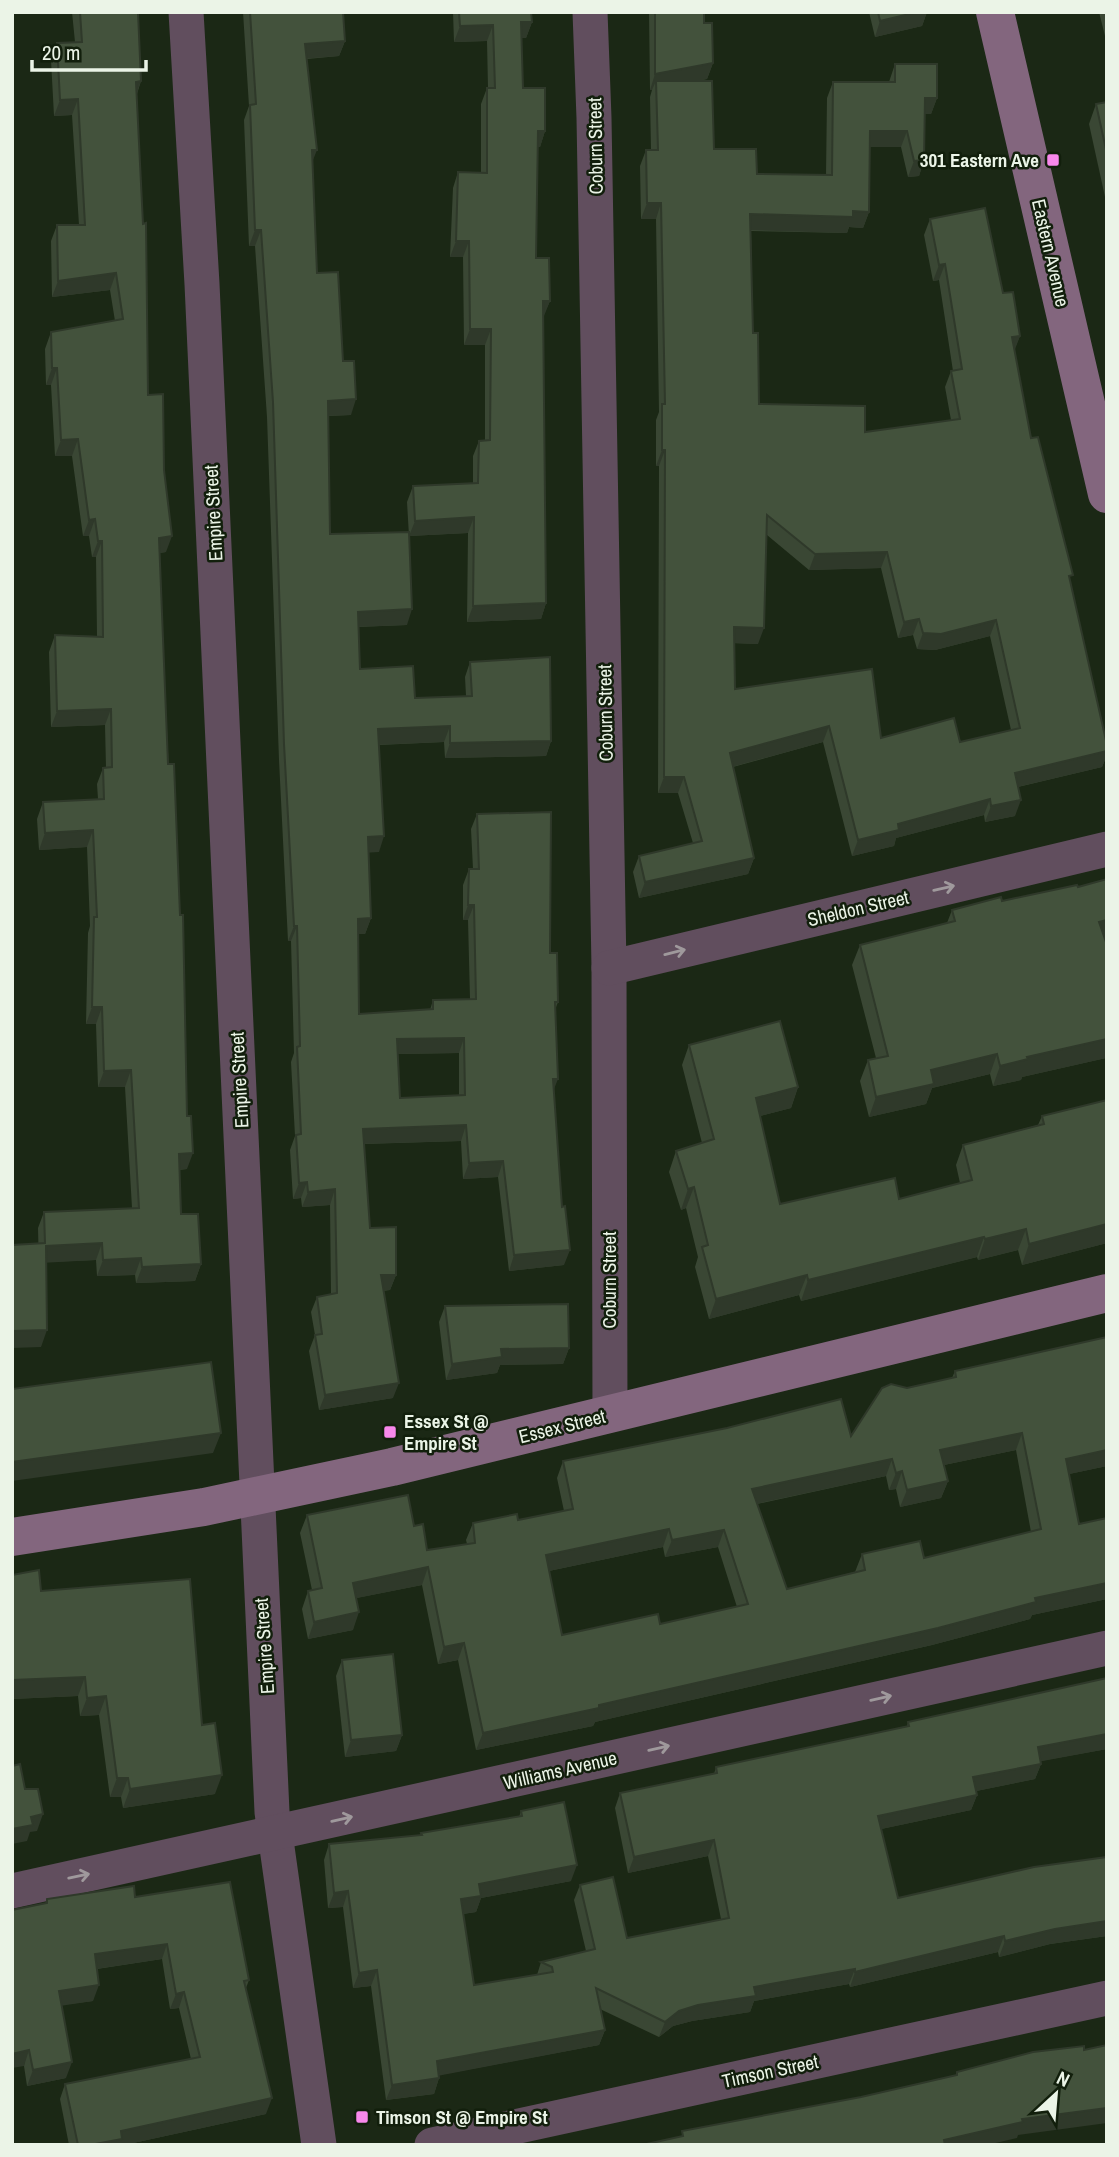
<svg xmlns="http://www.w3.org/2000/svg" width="1119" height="2157" font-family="'Archivo Narrow',sans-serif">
<rect width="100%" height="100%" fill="#1b2815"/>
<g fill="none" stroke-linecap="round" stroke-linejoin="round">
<g stroke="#614e5e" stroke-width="35">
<path d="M 186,12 L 202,284 L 272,1812 L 319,2145"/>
<path d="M 590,12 L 594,118 L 609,968 L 610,1414"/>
<path d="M 609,968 L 1107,849"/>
<path d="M 12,1891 L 1107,1648"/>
<path d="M 432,2145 L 1107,1998"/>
</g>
<g stroke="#83667e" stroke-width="38">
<path d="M 995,12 L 1107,494"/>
<path d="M 12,1537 L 204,1507 L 392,1467 L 1107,1293"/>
</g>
</g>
<g fill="#3a4734" fill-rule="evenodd">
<path d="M 72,12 L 138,12 L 141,81 L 137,94 L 148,395 L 166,552 L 159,553 L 187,1169 L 179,1170 L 181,1214 L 201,1264 L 195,1281 L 136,1283 L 135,1275 L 97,1276 L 96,1260 L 46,1262 L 41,1347 L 38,1228 L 44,1212 L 132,1208 L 125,1087 L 98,1087 L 96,1024 L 86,1024 L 88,933 L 90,926 L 87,847 L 39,850 L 37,819 L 43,802 L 98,799 L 97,784 L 103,768 L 106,768 L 105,725 L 51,727 L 49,652 L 55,635 L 97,636 L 96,557 L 92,557 L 89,536 L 83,536 L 72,456 L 55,456 L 51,385 L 46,385 L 45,349 L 51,332 L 115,321 L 110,290 L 52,297 L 51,241 L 57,225 L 79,225 L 72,115 L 54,116 L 51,60 L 57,43 L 75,42 Z"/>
<path d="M 243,12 L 343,12 L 345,41 L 339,56 L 307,59 L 317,273 L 343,361 L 351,415 L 328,416 L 330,534 L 407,625 L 358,627 L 360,669 L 415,698 L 466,696 L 465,677 L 470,662 L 551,741 L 546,756 L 445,758 L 444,742 L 379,745 L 379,852 L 368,852 L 371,918 L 365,934 L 358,934 L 359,1014 L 430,1010 L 433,1000 L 470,999 L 468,920 L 463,920 L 463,885 L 469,869 L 473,869 L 471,829 L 477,814 L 550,953 L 558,1002 L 555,1010 L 554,1090 L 564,1265 L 509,1271 L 498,1177 L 463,1179 L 461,1141 L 364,1144 L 370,1228 L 396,1275 L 390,1290 L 383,1291 L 393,1398 L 319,1410 L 309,1351 L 315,1335 L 311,1312 L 317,1297 L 331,1294 L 330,1205 L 302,1207 L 301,1198 L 293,1199 L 290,1150 L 295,1136 L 291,1062 L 294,1053 L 291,941 L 288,941 L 279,760 L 267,417 L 255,246 L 249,246 L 244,120 L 249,106 ZM 459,1053 L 459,1095 L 400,1098 L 398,1054 Z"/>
<path d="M 453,12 L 531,12 L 532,22 L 526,38 L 521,38 L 523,88 L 545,131 L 540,147 L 538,147 L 536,258 L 550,301 L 543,316 L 546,603 L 541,619 L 467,622 L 468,533 L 409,536 L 407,502 L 413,486 L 473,483 L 473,456 L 479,441 L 485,440 L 485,345 L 464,345 L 463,257 L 450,257 L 453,188 L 458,172 L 481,173 L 481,104 L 487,88 L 488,88 L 487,41 L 454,42 Z"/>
<path d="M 649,12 L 704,12 L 704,23 L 713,63 L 707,79 L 697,81 L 714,149 L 757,174 L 826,175 L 827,98 L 833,82 L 889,82 L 895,64 L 937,98 L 931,114 L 925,114 L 924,160 L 919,176 L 908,177 L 901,147 L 870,147 L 869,212 L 863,228 L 849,227 L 847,233 L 751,231 L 753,333 L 759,404 L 865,432 L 951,420 L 945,387 L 951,371 L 953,371 L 939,280 L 933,281 L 924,235 L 930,219 L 1003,293 L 1020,336 L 1014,350 L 1031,438 L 1070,583 L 1107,745 L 1107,755 L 1102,767 L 1018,787 L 1015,816 L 985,822 L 984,815 L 896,838 L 894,846 L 852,856 L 823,742 L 733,767 L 754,858 L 748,874 L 639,898 L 633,872 L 639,856 L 693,843 L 678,793 L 658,793 L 659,466 L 656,466 L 656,420 L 659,412 L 656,219 L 641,219 L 640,166 L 646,150 L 651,150 L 650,97 L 652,90 L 650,90 ZM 767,535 L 809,570 L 881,568 L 898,638 L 913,635 L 917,649 L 935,650 L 990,636 L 1011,730 L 960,742 L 881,738 L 735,689 L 734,643 L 758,644 Z"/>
<path d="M 869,12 L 927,12 L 922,26 L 875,37 Z"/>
<path d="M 1099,12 L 1107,12 L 1107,44 Z"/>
<path d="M 1107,102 L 1107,206 L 1089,124 L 1096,104 Z"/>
<path d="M 1107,221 L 1107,237 L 1105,226 Z"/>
<path d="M 1107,879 L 1107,938 L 1105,939 L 1107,945 L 1107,1061 L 1106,1058 L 1022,1077 L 1021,1080 L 993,1086 L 990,1074 L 932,1088 L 926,1104 L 869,1117 L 860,1081 L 868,1060 L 876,1058 L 852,965 L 860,945 L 947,923 L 952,910 L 1078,887 Z"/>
<path d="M 689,1045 L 798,1087 L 791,1108 L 760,1116 L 780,1204 L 899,1199 L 960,1183 L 956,1165 L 963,1145 L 1038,1125 L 1042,1116 L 1107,1100 L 1107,1243 L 1022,1265 L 1018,1250 L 978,1260 L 977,1257 L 801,1301 L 799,1295 L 709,1319 L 695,1267 L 698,1257 L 686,1208 L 681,1210 L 669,1172 L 676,1151 L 702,1143 L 682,1065 Z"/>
<path d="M 445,1306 L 569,1348 L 563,1364 L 500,1365 L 497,1373 L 446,1380 L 439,1322 Z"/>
<path d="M 1107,1337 L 1107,1466 L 1069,1474 L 1079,1524 L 1107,1518 L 1107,1599 L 1032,1615 L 1030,1619 L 932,1645 L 595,1722 L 593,1726 L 476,1750 L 458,1660 L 438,1664 L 422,1585 L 356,1598 L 353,1630 L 308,1639 L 302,1609 L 308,1591 L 312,1590 L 300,1533 L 307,1515 L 414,1526 L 427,1550 L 467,1544 L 466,1540 L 473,1523 L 518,1520 L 564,1511 L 557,1478 L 563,1461 L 851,1436 L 907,1388 L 952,1378 L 955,1371 ZM 1016,1450 L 1031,1532 L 924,1558 L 862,1554 L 855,1572 L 787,1589 L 757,1504 L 886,1476 L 889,1490 L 896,1489 L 900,1507 L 941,1498 L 948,1481 L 944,1465 ZM 663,1547 L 665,1557 L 718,1547 L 737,1607 L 660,1624 L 562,1635 L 549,1571 Z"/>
<path d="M 12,1575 L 41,1591 L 202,1725 L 215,1794 L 123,1808 L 121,1797 L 110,1797 L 99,1715 L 80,1716 L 78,1696 L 12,1699 Z"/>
<path d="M 342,1660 L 402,1735 L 396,1751 L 345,1757 L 336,1676 Z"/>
<path d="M 1107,1678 L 1107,1749 L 1040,1761 L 1041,1764 L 1035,1779 L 976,1791 L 977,1795 L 971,1810 L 881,1829 L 898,1898 L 1107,1857 L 1107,1936 L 1050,1944 L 999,1957 L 998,1952 L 850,1987 L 849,1984 L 754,2001 L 750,2012 L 692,2021 L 673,2026 L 659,2037 L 600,2009 L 605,2030 L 599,2045 L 439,2075 L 439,2078 L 434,2094 L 386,2100 L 371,1986 L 353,1988 L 343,1907 L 328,1908 L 324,1860 L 329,1844 L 420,1835 L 421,1833 L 519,1817 L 521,1811 L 571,1881 L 481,1898 L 476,1912 L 463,1914 L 474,1985 L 537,1975 L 541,1962 L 586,1951 L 574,1900 L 580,1885 L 627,1938 L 721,1919 L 708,1856 L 628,1873 L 615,1808 L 620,1793 L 714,1774 L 716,1767 L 907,1726 L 908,1722 Z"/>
<path d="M 135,1897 L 249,1980 L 246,1988 L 266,2114 L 124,2145 L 69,2145 L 60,2099 L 65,2084 L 191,2059 L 179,2008 L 170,2009 L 162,1959 L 97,1969 L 93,2001 L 61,2005 L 66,2078 L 27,2086 L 24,2066 L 45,1904 L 47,1899 Z"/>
</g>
<g fill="#2f392a">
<path d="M 918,12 L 927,12 L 922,26 L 875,37 L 880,21 Z"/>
<path d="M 521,22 L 532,22 L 526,38 L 515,38 Z"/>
<path d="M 493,25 L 487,41 L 454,42 L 460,26 Z"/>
<path d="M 345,41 L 339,56 L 300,59 L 305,44 Z"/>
<path d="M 713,63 L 707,79 L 656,89 L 656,81 L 652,90 L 650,90 L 655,74 Z"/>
<path d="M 141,81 L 135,98 L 136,82 Z"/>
<path d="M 925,98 L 937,98 L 931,114 L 920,114 Z"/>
<path d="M 78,99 L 72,115 L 54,116 L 60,100 Z"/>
<path d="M 538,131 L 545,131 L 540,147 L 533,147 Z"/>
<path d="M 870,131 L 907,131 L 901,147 L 864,147 Z"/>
<path d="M 312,150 L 317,150 L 311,165 Z"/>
<path d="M 924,160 L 919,176 L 908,177 L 914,161 Z"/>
<path d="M 647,203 L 661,203 L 656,219 L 641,219 Z"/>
<path d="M 853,211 L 869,212 L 863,228 L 849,227 L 847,233 L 745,230 L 750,214 Z"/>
<path d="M 255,230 L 261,230 L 255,246 L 249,246 Z"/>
<path d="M 456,241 L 469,241 L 463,257 L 450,257 Z"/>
<path d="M 945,264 L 939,280 L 933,281 L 939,265 Z"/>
<path d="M 116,273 L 110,290 L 52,297 L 58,281 Z"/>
<path d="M 543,301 L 550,301 L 544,316 L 538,316 Z"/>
<path d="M 470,329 L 491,329 L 485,345 L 464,345 Z"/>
<path d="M 1020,336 L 1014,352 L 1012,337 Z"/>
<path d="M 52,368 L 57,368 L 51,385 L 46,385 Z"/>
<path d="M 356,399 L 351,415 L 322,416 L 328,401 Z"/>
<path d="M 78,439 L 72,456 L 55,456 L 61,440 Z"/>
<path d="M 662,450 L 665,450 L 659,466 L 656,466 Z"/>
<path d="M 474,517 L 468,533 L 409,536 L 415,521 Z"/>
<path d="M 95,519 L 89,536 L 83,536 L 89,520 Z"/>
<path d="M 172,536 L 166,552 L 153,554 L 159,538 Z"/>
<path d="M 98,541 L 102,541 L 96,557 L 92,557 Z"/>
<path d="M 887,552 L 881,568 L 809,570 L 815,554 Z"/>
<path d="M 546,603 L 541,619 L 467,622 L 473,606 Z"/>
<path d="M 412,609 L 407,625 L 352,627 L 358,612 Z"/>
<path d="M 919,619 L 913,635 L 898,638 L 904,622 Z"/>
<path d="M 996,620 L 990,636 L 935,650 L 917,649 L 923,633 Z"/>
<path d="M 734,627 L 764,628 L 758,644 L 728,643 Z"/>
<path d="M 111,709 L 105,725 L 51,727 L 57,711 Z"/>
<path d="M 450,726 L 444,742 L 372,745 L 378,729 Z"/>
<path d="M 829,726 L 823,742 L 724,769 L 730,753 Z"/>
<path d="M 551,741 L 546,756 L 445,758 L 450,743 Z"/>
<path d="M 1107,751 L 1107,755 L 1102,767 L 1009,789 L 1015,773 Z"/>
<path d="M 664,777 L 684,777 L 678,793 L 658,793 Z"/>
<path d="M 990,799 L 984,815 L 896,838 L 894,846 L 852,856 L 858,840 L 898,824 Z"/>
<path d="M 1021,800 L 1015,816 L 985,822 L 991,806 Z"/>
<path d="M 93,830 L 87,847 L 39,850 L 45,833 Z"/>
<path d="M 384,836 L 379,852 L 362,853 L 368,837 Z"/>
<path d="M 754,858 L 748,874 L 639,898 L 645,882 Z"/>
<path d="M 468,905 L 474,905 L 468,920 L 463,920 Z"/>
<path d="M 371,918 L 365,934 L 352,934 L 358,919 Z"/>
<path d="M 1107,920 L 1107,938 L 1092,943 L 1099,922 Z"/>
<path d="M 294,926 L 297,926 L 291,941 L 288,941 Z"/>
<path d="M 92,1007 L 102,1007 L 96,1024 L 86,1024 Z"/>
<path d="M 464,1038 L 459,1053 L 391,1054 L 397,1039 Z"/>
<path d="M 1107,1039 L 1106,1058 L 1022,1077 L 1021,1080 L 993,1086 L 1000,1066 L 1027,1057 Z"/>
<path d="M 997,1054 L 990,1074 L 932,1088 L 926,1104 L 869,1117 L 876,1097 L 931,1070 Z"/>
<path d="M 131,1070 L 125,1087 L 98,1087 L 104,1071 Z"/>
<path d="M 553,1079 L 558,1079 L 552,1094 Z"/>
<path d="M 798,1087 L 791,1108 L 748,1119 L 756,1098 Z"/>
<path d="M 466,1125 L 461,1141 L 357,1144 L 363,1129 Z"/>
<path d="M 193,1153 L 187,1169 L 173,1170 L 179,1154 Z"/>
<path d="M 503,1161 L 498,1177 L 463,1179 L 469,1163 Z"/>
<path d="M 307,1182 L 301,1198 L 293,1199 L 299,1183 Z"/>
<path d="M 694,1187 L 686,1208 L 681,1210 L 688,1189 Z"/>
<path d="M 335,1189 L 330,1205 L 302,1207 L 308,1192 Z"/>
<path d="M 1107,1224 L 1107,1243 L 1022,1265 L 1029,1244 Z"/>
<path d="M 1026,1229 L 1018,1250 L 978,1260 L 985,1239 Z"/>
<path d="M 984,1237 L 977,1257 L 801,1301 L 808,1280 Z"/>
<path d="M 102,1243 L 96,1260 L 40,1263 L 46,1246 Z"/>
<path d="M 570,1250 L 564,1265 L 509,1271 L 514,1255 Z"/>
<path d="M 141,1258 L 135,1275 L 97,1276 L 103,1260 Z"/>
<path d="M 201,1264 L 195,1281 L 136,1283 L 142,1267 Z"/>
<path d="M 381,1275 L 396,1275 L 390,1290 L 375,1291 Z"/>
<path d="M 807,1275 L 799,1295 L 709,1319 L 716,1299 Z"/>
<path d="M 47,1330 L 41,1347 L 12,1348 L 12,1331 Z"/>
<path d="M 569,1348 L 563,1364 L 500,1365 L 497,1373 L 446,1380 L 452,1364 L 501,1349 Z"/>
<path d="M 399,1383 L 393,1398 L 319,1410 L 325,1395 Z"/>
<path d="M 221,1433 L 213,1453 L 12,1481 L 12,1462 Z"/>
<path d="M 1022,1433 L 1016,1450 L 934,1467 L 940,1450 Z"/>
<path d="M 1107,1450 L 1107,1466 L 1060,1476 L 1066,1459 Z"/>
<path d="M 892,1459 L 886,1476 L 746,1506 L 752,1489 Z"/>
<path d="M 902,1471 L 896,1489 L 889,1490 L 896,1473 Z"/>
<path d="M 948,1481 L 941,1498 L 900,1507 L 907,1490 Z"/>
<path d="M 669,1529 L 663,1547 L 539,1573 L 546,1555 Z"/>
<path d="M 724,1530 L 718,1547 L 665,1557 L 672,1540 Z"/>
<path d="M 428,1567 L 422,1585 L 347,1600 L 353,1583 Z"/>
<path d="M 1107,1583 L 1107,1599 L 1032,1615 L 1030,1619 L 932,1645 L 595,1722 L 593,1726 L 476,1750 L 483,1733 L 1035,1598 Z"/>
<path d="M 359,1612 L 353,1630 L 308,1639 L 314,1622 Z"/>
<path d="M 464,1643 L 458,1660 L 438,1664 L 444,1647 Z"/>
<path d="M 85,1677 L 78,1696 L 12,1699 L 12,1680 Z"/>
<path d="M 106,1696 L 99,1715 L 80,1716 L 87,1698 Z"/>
<path d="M 1107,1734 L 1107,1749 L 1032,1763 L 1038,1747 Z"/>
<path d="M 402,1735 L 396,1751 L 345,1757 L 351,1740 Z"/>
<path d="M 1041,1764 L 1035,1779 L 967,1793 L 973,1777 Z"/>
<path d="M 222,1775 L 215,1794 L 123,1808 L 130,1789 Z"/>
<path d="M 117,1778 L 128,1778 L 121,1797 L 110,1797 Z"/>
<path d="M 977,1795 L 971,1810 L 872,1831 L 878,1816 Z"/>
<path d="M 43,1814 L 37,1831 L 30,1832 L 27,1841 L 12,1844 L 12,1829 L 31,1817 Z"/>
<path d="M 714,1840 L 708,1856 L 628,1873 L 634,1857 Z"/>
<path d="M 577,1865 L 571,1881 L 481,1898 L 476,1912 L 455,1915 L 461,1899 L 479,1884 Z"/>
<path d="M 348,1891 L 343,1907 L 328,1908 L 334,1893 Z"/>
<path d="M 1107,1921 L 1107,1936 L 1050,1944 L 999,1957 L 1005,1941 L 1055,1929 Z"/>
<path d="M 1004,1936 L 998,1952 L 850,1987 L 855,1972 Z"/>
<path d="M 167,1944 L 162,1959 L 89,1970 L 95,1954 Z"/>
<path d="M 855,1969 L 849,1984 L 754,2001 L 750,2012 L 692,2021 L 673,2026 L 659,2037 L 665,2022 L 679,2011 L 754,1987 Z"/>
<path d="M 377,1970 L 371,1986 L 353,1988 L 359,1973 Z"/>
<path d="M 99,1985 L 93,2001 L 53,2007 L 59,1991 Z"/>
<path d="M 184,1992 L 179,2008 L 170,2009 L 176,1994 Z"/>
<path d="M 605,2030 L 599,2045 L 432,2077 L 437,2061 Z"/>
<path d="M 29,2050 L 24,2066 L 12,2068 L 12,2054 Z"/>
<path d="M 72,2062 L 66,2078 L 27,2086 L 33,2070 Z"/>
<path d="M 439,2078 L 434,2094 L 386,2100 L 392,2085 Z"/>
<path d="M 272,2098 L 266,2114 L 124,2145 L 90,2145 L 121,2131 Z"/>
<path d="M 1107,2108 L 1107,2123 L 1018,2135 L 1017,2138 L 987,2145 L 942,2145 L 944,2140 L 1022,2119 Z"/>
</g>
<g fill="#43523c" stroke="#2f392a" stroke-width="2" fill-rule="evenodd">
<path d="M 80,12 L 138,12 L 141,81 L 136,82 L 143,224 L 146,223 L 148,395 L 163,394 L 164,470 L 172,536 L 159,538 L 168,764 L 174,764 L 180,915 L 183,915 L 187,1116 L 191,1116 L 193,1153 L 179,1154 L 181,1214 L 198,1214 L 201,1264 L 142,1267 L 141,1258 L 103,1260 L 102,1243 L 46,1246 L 47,1330 L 12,1331 L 12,1245 L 45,1243 L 44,1212 L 139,1208 L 131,1070 L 104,1071 L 102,1007 L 92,1007 L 94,917 L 97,917 L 93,830 L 45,833 L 43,802 L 104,799 L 103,768 L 112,767 L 111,709 L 57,711 L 55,635 L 103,637 L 102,541 L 98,541 L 95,519 L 89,520 L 78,439 L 61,440 L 57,368 L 52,368 L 51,332 L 123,319 L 116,273 L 58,281 L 57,225 L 85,225 L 78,99 L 60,100 L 57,43 L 82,42 Z"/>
<path d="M 250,12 L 343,12 L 345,41 L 305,44 L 317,150 L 312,150 L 317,273 L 338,272 L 343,361 L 354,361 L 356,399 L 328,401 L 330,534 L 409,532 L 412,609 L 358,612 L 360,669 L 413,666 L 415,698 L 472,696 L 470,662 L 550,657 L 551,741 L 450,743 L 450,726 L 378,729 L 384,836 L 368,837 L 371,918 L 358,919 L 359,1014 L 433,1009 L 433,1000 L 476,999 L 474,905 L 468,905 L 469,869 L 479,869 L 477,814 L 551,812 L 550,953 L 557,953 L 558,1002 L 555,1002 L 558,1079 L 553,1079 L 562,1207 L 565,1206 L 570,1250 L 514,1255 L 503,1161 L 469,1163 L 466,1125 L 363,1129 L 370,1228 L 396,1227 L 396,1275 L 381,1275 L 399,1383 L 325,1395 L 315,1335 L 322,1334 L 317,1297 L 337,1293 L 335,1189 L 308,1192 L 307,1182 L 299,1183 L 296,1135 L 301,1134 L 297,1047 L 300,1046 L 297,926 L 294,926 L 284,744 L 273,402 L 261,230 L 255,230 L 250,105 L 256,104 ZM 464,1038 L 465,1095 L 400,1098 L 397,1039 Z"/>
<path d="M 459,12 L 531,12 L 532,22 L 521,22 L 523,88 L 545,88 L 545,131 L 538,131 L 536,258 L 549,258 L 550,301 L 543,301 L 546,603 L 473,606 L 474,517 L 415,521 L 413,486 L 478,483 L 479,441 L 490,440 L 491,329 L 470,329 L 469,241 L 456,241 L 458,172 L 487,173 L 487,88 L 495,88 L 493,25 L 460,26 Z"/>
<path d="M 655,12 L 704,12 L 704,23 L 712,23 L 713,63 L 655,74 Z"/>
<path d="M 878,12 L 918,12 L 880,21 Z"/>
<path d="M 895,64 L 937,64 L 937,98 L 925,98 L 924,160 L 914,161 L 907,131 L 870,131 L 869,212 L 853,211 L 853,217 L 750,214 L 753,333 L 758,333 L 759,404 L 865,406 L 865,432 L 960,419 L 951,371 L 962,369 L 945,264 L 939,265 L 930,219 L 985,208 L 1003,293 L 1013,292 L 1020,336 L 1012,337 L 1031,438 L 1038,437 L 1062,532 L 1073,575 L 1069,576 L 1107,745 L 1107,751 L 1015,773 L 1021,800 L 991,806 L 990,799 L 898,824 L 899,830 L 858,840 L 829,726 L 730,753 L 754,858 L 645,882 L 639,856 L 702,841 L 684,777 L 664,777 L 665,450 L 662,450 L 662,404 L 665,404 L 661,203 L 647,203 L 646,150 L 658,150 L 656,81 L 712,81 L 714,149 L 756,149 L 757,174 L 832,175 L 833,82 L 895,82 ZM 767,515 L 815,554 L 887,552 L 904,622 L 919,619 L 923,633 L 941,634 L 996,620 L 1020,728 L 960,742 L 954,718 L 881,738 L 872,669 L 735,689 L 734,627 L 764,628 Z"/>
<path d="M 1107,102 L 1107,154 L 1096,104 Z"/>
<path d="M 1107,879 L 1107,920 L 1099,922 L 1107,945 L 1107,1039 L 1027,1057 L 1028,1059 L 1000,1066 L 997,1054 L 931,1070 L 934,1084 L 876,1097 L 868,1060 L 888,1056 L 860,945 L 955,921 L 952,910 L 1001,897 L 1002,901 L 1077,885 L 1078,887 Z"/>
<path d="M 780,1021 L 798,1087 L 756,1098 L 780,1204 L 895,1178 L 899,1199 L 972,1180 L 963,1145 L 1044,1124 L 1042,1116 L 1107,1100 L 1107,1224 L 1029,1244 L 1026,1229 L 985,1239 L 984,1237 L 808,1280 L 807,1275 L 716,1299 L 702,1247 L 708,1245 L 694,1187 L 688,1189 L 676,1151 L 714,1139 L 689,1045 Z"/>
<path d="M 568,1304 L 569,1348 L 501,1349 L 502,1357 L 452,1364 L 445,1306 Z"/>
<path d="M 1107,1337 L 1107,1450 L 1066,1459 L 1079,1524 L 1107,1518 L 1107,1583 L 1035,1598 L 1036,1602 L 938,1628 L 599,1705 L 599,1708 L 483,1733 L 464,1643 L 444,1647 L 428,1567 L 353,1583 L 359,1612 L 314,1622 L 308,1591 L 322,1588 L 307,1515 L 408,1495 L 414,1526 L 423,1524 L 427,1550 L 475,1543 L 473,1523 L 517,1514 L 518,1520 L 573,1509 L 563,1461 L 727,1428 L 841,1399 L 851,1436 L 882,1388 L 891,1384 L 907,1388 L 956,1377 L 955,1371 ZM 1022,1433 L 1041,1529 L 924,1558 L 920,1541 L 862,1554 L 865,1570 L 787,1589 L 752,1489 L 892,1459 L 896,1473 L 902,1471 L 907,1490 L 948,1481 L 940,1450 ZM 669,1529 L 672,1540 L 724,1530 L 748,1604 L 660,1624 L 658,1614 L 562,1635 L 546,1555 Z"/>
<path d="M 211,1362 L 221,1433 L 12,1462 L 12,1389 Z"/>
<path d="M 39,1570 L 41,1591 L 190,1579 L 202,1725 L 215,1723 L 222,1775 L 130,1789 L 128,1778 L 117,1778 L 106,1696 L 87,1698 L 85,1677 L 12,1680 L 12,1575 Z"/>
<path d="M 393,1654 L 402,1735 L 351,1740 L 342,1660 Z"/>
<path d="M 1107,1678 L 1107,1734 L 1038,1747 L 1041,1764 L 973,1777 L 977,1795 L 878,1816 L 898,1898 L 1034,1867 L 1107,1857 L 1107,1921 L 1055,1929 L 1005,1941 L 1004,1936 L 855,1972 L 855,1969 L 754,1987 L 756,1996 L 698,2005 L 679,2011 L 665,2022 L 596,1988 L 605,2030 L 437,2061 L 439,2078 L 392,2085 L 377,1970 L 359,1973 L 348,1891 L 334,1893 L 329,1844 L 422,1835 L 421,1833 L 522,1816 L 521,1811 L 564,1802 L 577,1865 L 479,1884 L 481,1896 L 461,1899 L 474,1985 L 553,1972 L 552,1967 L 541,1962 L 595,1949 L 580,1885 L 613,1877 L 627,1938 L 729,1918 L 714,1840 L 634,1857 L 620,1793 L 717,1773 L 716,1767 L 909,1726 L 908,1722 Z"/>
<path d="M 20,1764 L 25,1789 L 38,1789 L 43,1814 L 31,1817 L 33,1825 L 12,1829 L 12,1766 Z"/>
<path d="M 230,1882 L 249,1980 L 244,1981 L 272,2098 L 121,2131 L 122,2139 L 90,2145 L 78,2145 L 65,2084 L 200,2057 L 184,1992 L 176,1994 L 167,1944 L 95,1954 L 99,1985 L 59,1991 L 72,2062 L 33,2070 L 29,2050 L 12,2054 L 12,1910 L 47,1903 L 47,1899 L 134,1886 L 135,1897 Z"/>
<path d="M 1107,2045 L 1107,2108 L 1022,2119 L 1023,2122 L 944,2140 L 945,2145 L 642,2145 L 683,2136 L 682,2131 L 861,2097 L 957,2075 L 957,2072 L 1033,2052 L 1084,2046 L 1084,2050 Z"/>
</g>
<defs><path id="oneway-shaft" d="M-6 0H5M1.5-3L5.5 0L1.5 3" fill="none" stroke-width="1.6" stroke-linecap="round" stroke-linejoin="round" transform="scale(1.75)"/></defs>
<g stroke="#9f999c">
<use href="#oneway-shaft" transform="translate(944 888) rotate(-13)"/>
<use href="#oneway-shaft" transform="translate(675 952) rotate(-14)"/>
<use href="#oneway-shaft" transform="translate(881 1698) rotate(-13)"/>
<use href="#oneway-shaft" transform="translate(659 1748) rotate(-13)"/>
<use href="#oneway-shaft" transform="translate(342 1819) rotate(-13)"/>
<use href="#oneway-shaft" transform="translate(79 1876) rotate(-12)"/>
</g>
<g fill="#f888eb" stroke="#121f0c" stroke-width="2.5">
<rect x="1046" y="153" width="14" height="14" rx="3.5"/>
<rect x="383" y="1425" width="14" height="14" rx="3.5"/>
<rect x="355" y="2110" width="14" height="14" rx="3.5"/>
</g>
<g text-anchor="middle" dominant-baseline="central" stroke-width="5" stroke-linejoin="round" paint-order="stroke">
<g font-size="19" fill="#ebf4e7" stroke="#121f0c">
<text transform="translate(595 146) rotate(-91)">Coburn Street</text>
<text transform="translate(1051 253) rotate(77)">Eastern Avenue</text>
<text transform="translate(213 513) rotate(-93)">Empire Street</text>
<text transform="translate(605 713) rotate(-91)">Coburn Street</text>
<text transform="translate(858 908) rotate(-13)">Sheldon Street</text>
<text transform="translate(239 1080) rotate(-93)">Empire Street</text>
<text transform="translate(609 1280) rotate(-90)">Coburn Street</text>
<text transform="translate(562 1426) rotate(-14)">Essex Street</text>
<text transform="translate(264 1646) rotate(-94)">Empire Street</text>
<text transform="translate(560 1770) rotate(-13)">Williams Avenue</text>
<text transform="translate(770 2071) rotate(-12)">Timson Street</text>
</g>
<g font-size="19" font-weight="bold" fill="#ebf4e7" stroke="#121f0c" text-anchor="start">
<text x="1039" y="160" text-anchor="end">301 Eastern Ave</text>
<text x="404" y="1421">Essex St @<tspan x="404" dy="22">Empire St</tspan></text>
<text x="376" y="2117">Timson St @ Empire St</text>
</g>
</g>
<rect width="1119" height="2157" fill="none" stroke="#ebf4e7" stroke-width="28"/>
<g transform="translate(1056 2094) rotate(26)" stroke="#121f0c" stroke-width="5" paint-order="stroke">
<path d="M0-5L12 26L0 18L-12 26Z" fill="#ebf4e7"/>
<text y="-10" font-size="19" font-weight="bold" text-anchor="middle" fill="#ebf4e7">N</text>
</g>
<path d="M32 60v10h114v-10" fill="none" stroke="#ebf4e7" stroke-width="3.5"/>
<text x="42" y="60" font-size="21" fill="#ebf4e7" stroke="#121f0c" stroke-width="5" paint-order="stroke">20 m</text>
</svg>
